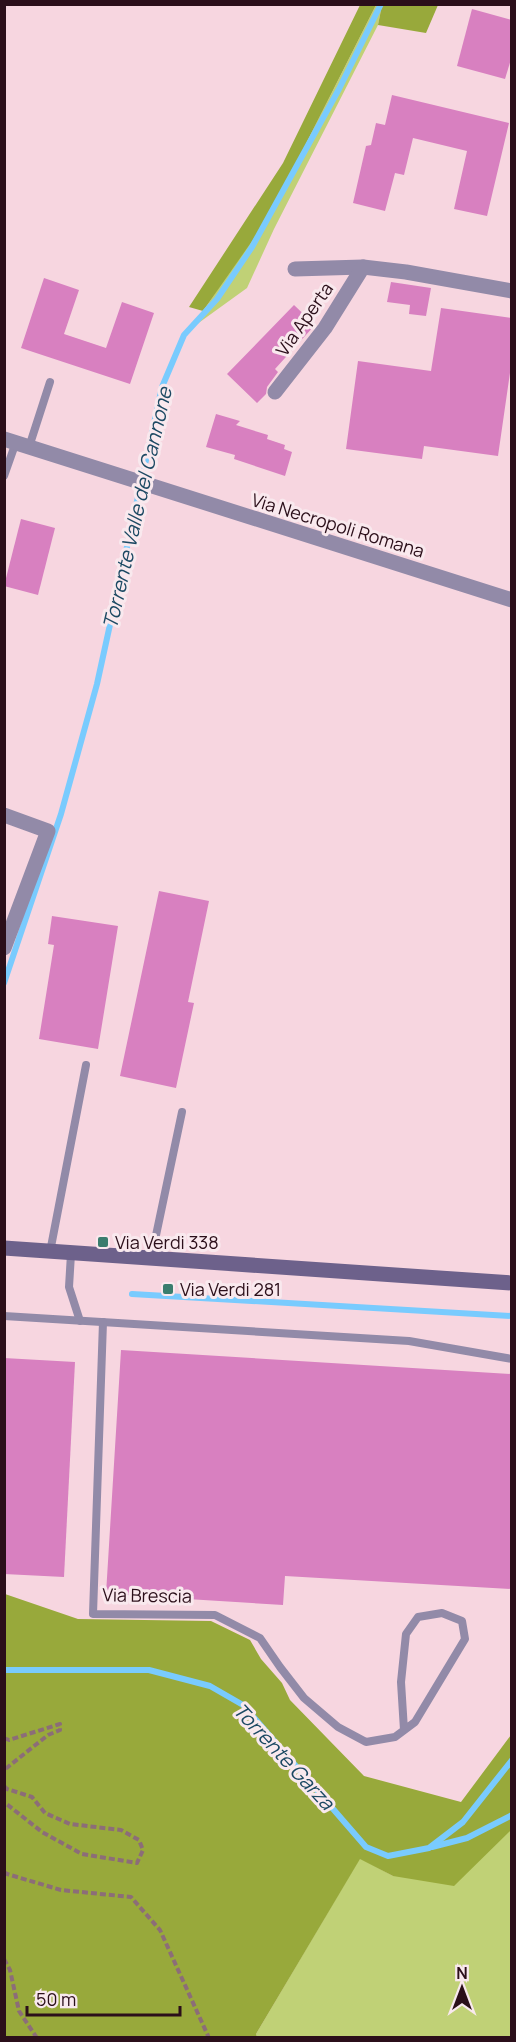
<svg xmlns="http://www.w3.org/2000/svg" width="516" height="2042" font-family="Manrope,sans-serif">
<rect width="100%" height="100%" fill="#f7d6e0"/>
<g fill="#c0d176">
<path d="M 376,5 L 382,5 L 378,25 L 274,229 L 247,288 L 193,327 L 227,275 L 269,217 Z"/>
<path d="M 511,1830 L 511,2037 L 257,2038 L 256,2034 L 360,1858 L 393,1876 Z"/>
</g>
<g fill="#98a93b">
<path d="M 360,5 L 376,5 L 269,217 L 203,311 L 189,307 L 283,163 Z"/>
<path d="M 382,5 L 382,4 L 438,5 L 426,33 L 378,25 Z"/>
<path d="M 5,1594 L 78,1619 L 211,1621 L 250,1640 L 261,1659 L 282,1683 L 290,1700 L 364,1776 L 461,1802 L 511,1735 L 511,1830 L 454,1886 L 393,1876 L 360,1859 L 256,2034 L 257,2037 L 5,2037 Z"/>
</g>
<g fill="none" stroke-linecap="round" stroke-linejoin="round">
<g stroke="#79cbfe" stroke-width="6">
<path d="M 4,983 L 61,814 L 97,684 L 162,387 L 184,335 L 217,299 L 252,247 L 339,89 L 381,4"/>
<path d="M 132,1294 L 512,1316"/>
<path d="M 4,1670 L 149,1670 L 210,1686 L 243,1705 L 366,1847 L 388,1856 L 429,1848 L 463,1822 L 512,1760"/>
<path d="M 432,1847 L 467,1838 L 512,1815"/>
</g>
</g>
<g fill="#d880c0">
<path d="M 472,9 L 512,20 L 512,56 L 505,79 L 457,66 Z"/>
<path d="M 392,95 L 509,123 L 487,216 L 454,209 L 467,151 L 413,138 L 404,175 L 395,173 L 385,211 L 353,203 L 366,146 L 371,145 L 376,123 L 385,125 Z"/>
<path d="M 44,278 L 79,290 L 64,334 L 106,348 L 122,302 L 154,313 L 130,384 L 21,348 Z"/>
<path d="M 391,282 L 431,288 L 426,316 L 409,314 L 410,305 L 387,302 Z"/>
<path d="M 294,305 L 315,325 L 275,369 L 278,372 L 267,387 L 266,394 L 257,403 L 227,374 Z"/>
<path d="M 441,308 L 512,318 L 512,359 L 498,456 L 424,446 L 422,459 L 346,449 L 358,361 L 431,371 Z"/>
<path d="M 216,414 L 240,421 L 236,425 L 268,435 L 267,439 L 285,445 L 284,449 L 292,452 L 285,476 L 234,459 L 235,455 L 206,447 Z"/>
<path d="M 21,519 L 55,528 L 38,595 L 4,586 Z"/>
<path d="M 159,891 L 209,901 L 188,1002 L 194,1003 L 176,1088 L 120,1076 Z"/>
<path d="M 52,916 L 118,926 L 98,1049 L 39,1039 L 54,945 L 48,944 Z"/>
<path d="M 121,1350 L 512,1374 L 512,1589 L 285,1576 L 283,1605 L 106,1594 Z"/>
<path d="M 4,1358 L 75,1362 L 64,1577 L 4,1574 Z"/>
</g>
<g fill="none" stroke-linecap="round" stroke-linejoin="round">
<g stroke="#8c6d78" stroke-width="4" stroke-dasharray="6 3" stroke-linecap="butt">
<path d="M 4,1738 L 9,1740 L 60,1724 L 60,1730 L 48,1735 L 4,1770"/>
<path d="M 4,1786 L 7,1789 L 32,1797 L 45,1813 L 70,1824 L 121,1830 L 139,1840 L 143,1850 L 137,1863 L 82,1854 L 42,1832 L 4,1802"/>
<path d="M 4,1872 L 7,1874 L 61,1890 L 131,1897 L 160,1930 L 209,2038"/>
<path d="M 4,1959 L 10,1970 L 19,2011 L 37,2038"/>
</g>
<g stroke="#928aa8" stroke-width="8">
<path d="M 29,447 L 50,382"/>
<path d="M 4,476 L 16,442"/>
<path d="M 50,1252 L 86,1065"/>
<path d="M 71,1254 L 69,1287 L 80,1321"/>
<path d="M 151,1259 L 182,1112"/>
<path d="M 4,1316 L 409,1341 L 512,1359"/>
<path d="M 103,1322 L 93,1614 L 215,1615 L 260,1638 L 280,1667 L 304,1698 L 338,1727 L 366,1742 L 395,1737 L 415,1722 L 465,1639 L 462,1621 L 442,1613 L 418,1617 L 406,1634 L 401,1682 L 404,1730"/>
</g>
<g stroke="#928aa8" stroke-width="15">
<path d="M 295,269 L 363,267 L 406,272 L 512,291"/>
<path d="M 275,392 L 325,328 L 363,267"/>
<path d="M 4,439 L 512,600"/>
<path d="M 4,815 L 48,831 L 4,948"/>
</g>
<path stroke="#6d618b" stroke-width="15" d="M 4,1248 L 512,1283"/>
</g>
<g fill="#3a7d6e" stroke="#f9e9ee" stroke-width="2">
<rect x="97" y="1236" width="12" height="12" rx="3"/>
<rect x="162" y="1283" width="12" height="12" rx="3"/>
</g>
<g text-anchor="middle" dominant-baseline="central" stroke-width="6" stroke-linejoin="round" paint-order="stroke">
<g font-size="18" fill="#2b0f1a" stroke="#f9e9ee">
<text transform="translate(304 319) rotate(-55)">Via Aperta</text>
<text transform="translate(338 525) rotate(17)">Via Necropoli Romana</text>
<text transform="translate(147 1595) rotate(1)">Via Brescia</text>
</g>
<g font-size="18" fill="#2b0f1a" stroke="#f9e9ee" text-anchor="start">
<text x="115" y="1242">Via Verdi 338</text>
<text x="180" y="1289">Via Verdi 281</text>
</g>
<g font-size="20" font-style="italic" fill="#1c4963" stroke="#f9e9ee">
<text transform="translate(137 508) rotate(-77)">Torrente Valle del Cannone</text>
<text transform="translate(284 1756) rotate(47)">Torrente Garza</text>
</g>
</g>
<rect width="516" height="2042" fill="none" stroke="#2b0f1a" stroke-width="12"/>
<g transform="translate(462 1988)" stroke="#f9e9ee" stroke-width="4.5" paint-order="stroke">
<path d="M0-4.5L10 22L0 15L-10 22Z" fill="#2b0f1a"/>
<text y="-9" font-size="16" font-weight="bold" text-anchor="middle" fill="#2b0f1a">N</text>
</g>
<path d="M27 2006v9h153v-9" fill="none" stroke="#2b0f1a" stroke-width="3"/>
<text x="36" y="2006" font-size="18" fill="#2b0f1a" stroke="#f9e9ee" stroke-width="4.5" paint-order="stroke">50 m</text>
</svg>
